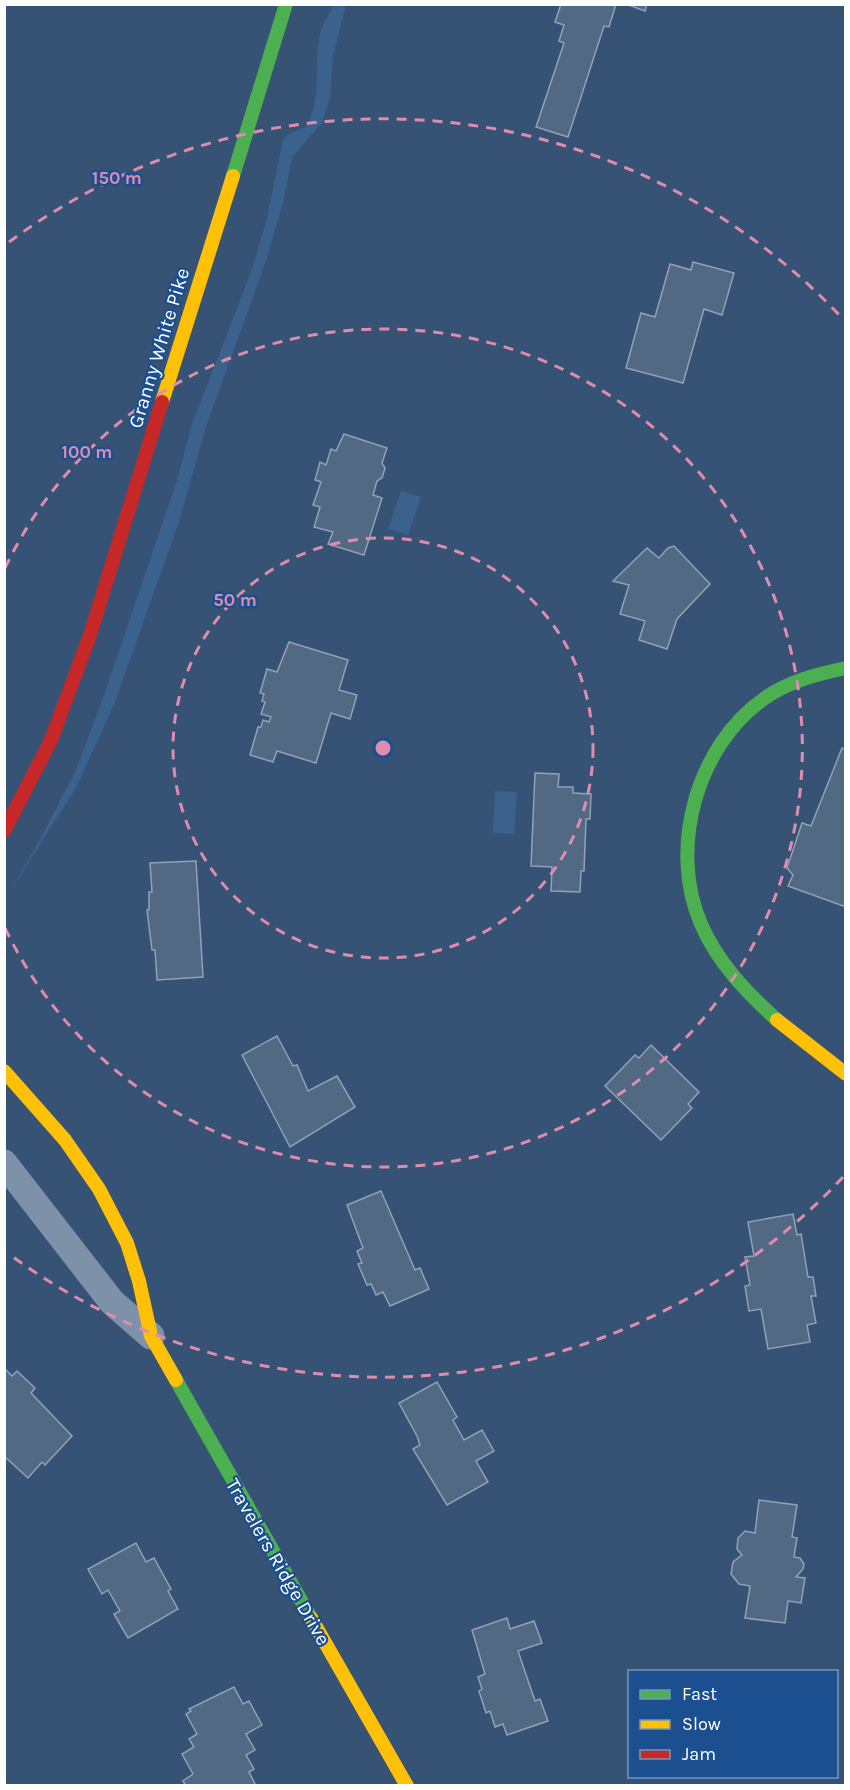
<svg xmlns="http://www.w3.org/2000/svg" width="850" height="1790" font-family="Karla,sans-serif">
<rect width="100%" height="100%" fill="#365274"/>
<g fill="#3b618d">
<path d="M 334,5 L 346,5 L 333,56 L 330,97 L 322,123 L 292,157 L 283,203 L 266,261 L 206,427 L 179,522 L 115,702 L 76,788 L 5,899 L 38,843 L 75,772 L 102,701 L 177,480 L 192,424 L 251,272 L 266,222 L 283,140 L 288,134 L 306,127 C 324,96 312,64 321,30 C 324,21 330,13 334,5 Z"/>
<path d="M 401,491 L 421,497 L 408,535 L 388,529 Z"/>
<path d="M 495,791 L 517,792 L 514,834 L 493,833 Z"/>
</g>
<g fill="#526984" stroke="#92a2b6" stroke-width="1.5">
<path d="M 561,4 L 616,4 L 609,27 L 604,26 L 568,137 L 536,127 L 564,43 L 559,41 L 564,25 L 555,22 Z"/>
<path d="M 626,4 L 647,4 L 645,11 Z"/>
<path d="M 693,262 L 734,273 L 722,315 L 704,309 L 683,383 L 626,368 L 641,313 L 655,317 L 670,264 L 691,270 Z"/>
<path d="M 344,434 L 387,448 L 382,463 L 385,468 L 382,478 L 377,481 L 373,495 L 382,498 L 364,555 L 328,544 L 333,532 L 314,527 L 320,507 L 313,505 L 321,482 L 315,480 L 320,462 L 326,465 L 331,449 L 336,451 Z"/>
<path d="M 674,546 L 710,584 L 677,619 L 667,649 L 639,640 L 645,621 L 620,614 L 629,585 L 613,581 L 647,548 L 659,558 L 668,548 Z"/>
<path d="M 289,642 L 348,660 L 339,690 L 357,695 L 350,719 L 331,713 L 316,763 L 277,751 L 273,762 L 250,755 L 258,727 L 261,727 L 263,720 L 269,722 L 271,717 L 261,714 L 265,702 L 262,701 L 264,694 L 260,693 L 267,669 L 277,672 Z"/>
<path d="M 842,748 L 846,750 L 846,907 L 788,886 L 793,875 L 787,868 L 802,823 L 811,826 Z"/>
<path d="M 535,773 L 559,774 L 558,787 L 573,787 L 573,793 L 591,794 L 590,819 L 586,819 L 584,871 L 581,871 L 580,892 L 551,891 L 552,867 L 531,866 Z"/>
<path d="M 196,861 L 203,977 L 157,980 L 155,950 L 152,950 L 147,910 L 149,910 L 149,892 L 152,892 L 150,863 Z"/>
<path d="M 277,1036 L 293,1066 L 297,1065 L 308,1091 L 337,1076 L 355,1107 L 290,1147 L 242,1055 Z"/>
<path d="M 651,1045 L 699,1092 L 688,1104 L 692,1108 L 661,1140 L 605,1086 L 635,1055 L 639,1058 Z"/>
<path d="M 381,1191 L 415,1270 L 420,1268 L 429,1289 L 390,1306 L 383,1292 L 376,1295 L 371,1284 L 367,1285 L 358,1264 L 362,1263 L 357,1251 L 363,1248 L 347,1205 Z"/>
<path d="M 793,1214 L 797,1235 L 801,1234 L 808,1277 L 813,1277 L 816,1296 L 811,1296 L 816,1323 L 807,1325 L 810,1342 L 768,1349 L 761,1309 L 749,1311 L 745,1286 L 750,1285 L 745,1257 L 754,1256 L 748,1222 Z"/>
<path d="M 4,1368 L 12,1376 L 17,1371 L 35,1388 L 31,1393 L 72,1436 L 45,1465 L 42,1462 L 28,1478 L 4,1456 Z"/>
<path d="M 437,1382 L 457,1417 L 453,1420 L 464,1440 L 482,1430 L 494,1451 L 476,1461 L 488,1482 L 447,1505 L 413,1449 L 420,1445 L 417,1436 L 399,1403 Z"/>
<path d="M 759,1500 L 797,1505 L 792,1537 L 797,1538 L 794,1557 L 800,1558 L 804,1564 L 803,1569 L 796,1577 L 805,1578 L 801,1603 L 788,1601 L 785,1623 L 745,1618 L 750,1586 L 739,1584 L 731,1574 L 733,1562 L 742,1555 L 737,1549 L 738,1538 L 745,1531 L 755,1533 Z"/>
<path d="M 136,1543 L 146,1562 L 154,1558 L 171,1589 L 168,1591 L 178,1609 L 128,1638 L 114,1614 L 120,1611 L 108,1590 L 102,1594 L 88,1569 Z"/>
<path d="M 507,1618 L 510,1629 L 534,1621 L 542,1643 L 518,1651 L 535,1701 L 540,1699 L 548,1721 L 507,1735 L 503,1724 L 495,1727 L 490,1711 L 486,1713 L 479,1691 L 482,1689 L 478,1677 L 485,1674 L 472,1630 Z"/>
<path d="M 234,1687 L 243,1704 L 249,1701 L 262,1725 L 246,1734 L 255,1750 L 246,1755 L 254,1769 L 249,1772 L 256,1786 L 186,1786 L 183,1781 L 193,1774 L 182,1754 L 194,1747 L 189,1739 L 197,1734 L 186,1714 L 191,1711 L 189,1709 Z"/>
</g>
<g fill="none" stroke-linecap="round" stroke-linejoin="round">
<path stroke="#7d92a8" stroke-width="27" d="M 4,1163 L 112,1302 L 151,1336"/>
<g stroke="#4caf50" stroke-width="14">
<path d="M 233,176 L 286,4"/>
<path d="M 777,1020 C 746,992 718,963 701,924 C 668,848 697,745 765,698 C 789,681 818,674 846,668"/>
<path d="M 176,1380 L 311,1618"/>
</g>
<g stroke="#ffc107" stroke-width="14">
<path d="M 162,402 L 233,176"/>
<path d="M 777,1020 L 846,1074"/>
<path d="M 4,1071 L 65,1140 L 99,1189 L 127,1243 L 139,1281 L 151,1336 L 176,1380"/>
<path d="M 311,1618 L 407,1786"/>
</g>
<path stroke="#c62828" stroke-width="14" d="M 4,831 L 51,740 L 90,635 L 162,402"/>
</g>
<g fill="none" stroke="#e08cad" stroke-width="3" stroke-dasharray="10 8">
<circle cx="383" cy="748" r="210"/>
<path d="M5 568A419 419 0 1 1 5 928"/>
<path d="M843 1177A629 629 0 0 1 9 1254M9 242A629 629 0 0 1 843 319"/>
</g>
<g text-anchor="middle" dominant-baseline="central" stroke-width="4.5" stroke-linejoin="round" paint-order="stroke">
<g font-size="20" fill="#fff" stroke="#1b4f8f">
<text transform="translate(159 348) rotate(-73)">Granny White Pike</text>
<text transform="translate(278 1562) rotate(60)">Travelers Ridge Drive</text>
</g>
</g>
<circle cx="383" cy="748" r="9" fill="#e08cad" stroke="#1b4f8f" stroke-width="3"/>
<g font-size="18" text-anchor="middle" font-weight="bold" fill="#e08cad" stroke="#1b4f8f" stroke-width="4.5" stroke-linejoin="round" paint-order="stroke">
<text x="117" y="184">150 m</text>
<text x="87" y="458">100 m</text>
<text x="235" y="606">50 m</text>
</g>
<rect width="850" height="1790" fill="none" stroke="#ffffff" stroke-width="12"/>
<rect x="628" y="1670" width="210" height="108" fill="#1b4f8f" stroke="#7695bc" stroke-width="1.5"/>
<rect x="640" y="1690" width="30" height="9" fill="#4caf50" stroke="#7695bc" stroke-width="1.5"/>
<text x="682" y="1700" font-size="18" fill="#ffffff">Fast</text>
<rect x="640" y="1720" width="30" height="9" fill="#ffc107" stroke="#7695bc" stroke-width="1.5"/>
<text x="682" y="1730" font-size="18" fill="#ffffff">Slow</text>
<rect x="640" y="1750" width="30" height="9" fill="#c62828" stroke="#7695bc" stroke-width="1.5"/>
<text x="682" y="1760" font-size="18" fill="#ffffff">Jam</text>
</svg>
